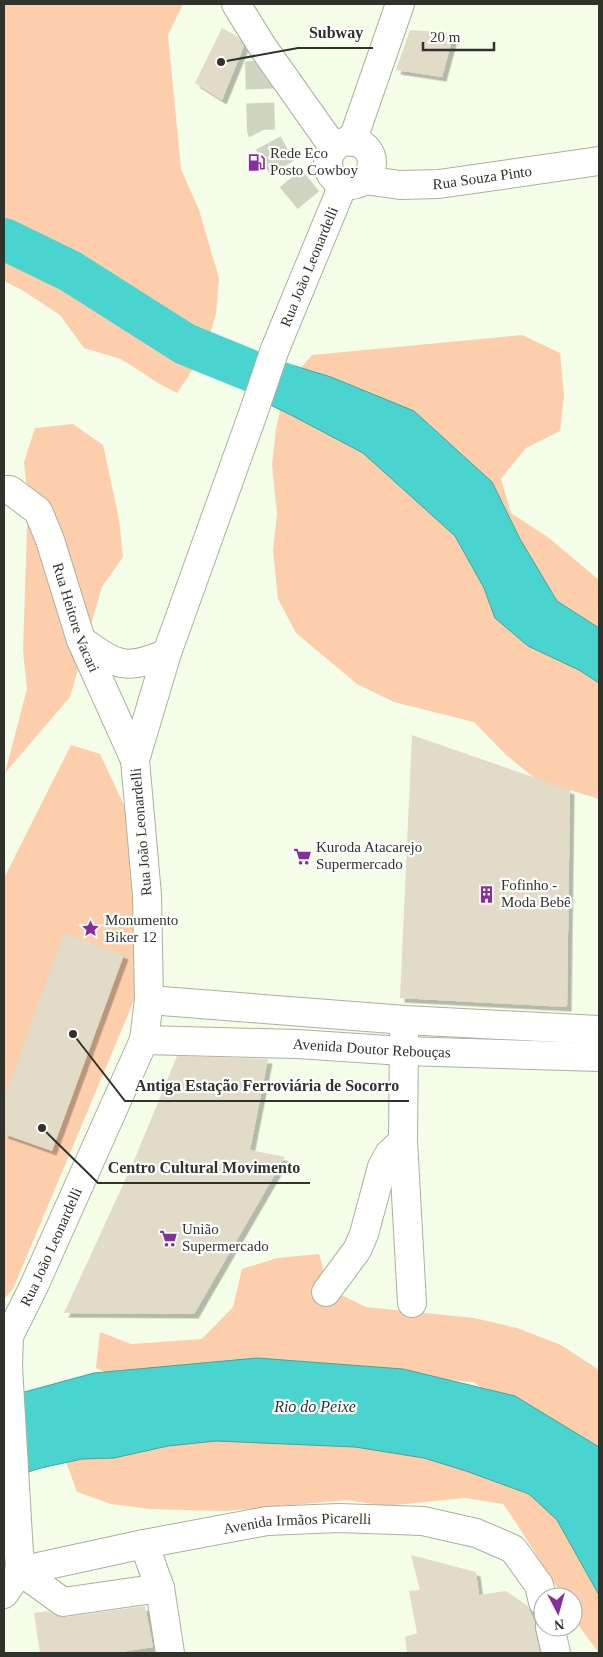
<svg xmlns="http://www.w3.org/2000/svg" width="603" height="1657" font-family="Georgia,serif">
<defs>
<filter id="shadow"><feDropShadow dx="4.5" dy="4.5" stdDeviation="0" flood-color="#0004"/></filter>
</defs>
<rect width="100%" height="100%" fill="#f4fde8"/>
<g fill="#fcceab">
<path d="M 4,4 L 183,4 L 168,35 L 181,169 L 199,210 L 219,278 L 216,314 L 205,351 L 177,393 L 158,383 L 121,359 L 84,348 L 60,315 L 22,290 L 4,281 Z"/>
<path d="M 522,335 L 560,353 L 564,395 L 560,431 L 526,448 L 501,479 L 511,513 L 549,538 L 599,580 L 599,799 L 537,780 L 506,755 L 474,722 L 394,702 L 357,684 L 296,633 L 278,599 L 273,550 L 277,514 L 272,465 L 276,429 L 286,385 L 312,355 Z"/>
<path d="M 73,424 L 103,445 L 119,519 L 123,557 L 102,587 L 70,697 L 5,773 L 27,689 L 23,651 L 28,500 L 24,462 L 35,428 Z"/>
<path d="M 71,745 L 100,754 L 130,818 L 148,967 L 13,1289 L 4,1299 L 4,878 Z"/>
<path d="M 319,1254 L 329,1289 L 366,1307 L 474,1318 L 517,1328 L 561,1345 L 599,1370 L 599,1653 L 581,1629 L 573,1614 L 573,1597 L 564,1597 C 542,1567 525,1534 503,1504 L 465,1498 L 385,1506 L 347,1500 L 225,1511 L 150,1509 L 111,1504 L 77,1492 L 64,1456 L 127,1422 L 548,1431 L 473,1382 L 301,1369 L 133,1386 L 96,1368 L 100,1332 L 131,1344 L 202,1339 L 233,1307 L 242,1269 L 277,1258 Z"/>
</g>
<g fill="#4ad4cf" stroke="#42a49e">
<path d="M 272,359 L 331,377 L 414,411 L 492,482 L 520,539 L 557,601 L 599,628 L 599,683 L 579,670 L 528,646 L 495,618 L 484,588 L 455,536 L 363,453 L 291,415 L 258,399 Z"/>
<path d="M 257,1358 L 403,1369 L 515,1396 L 599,1447 L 599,1595 L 557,1520 L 529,1494 L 466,1471 L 424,1458 L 355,1447 L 216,1441 L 168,1446 L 114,1458 L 82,1459 L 41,1468 L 18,1475 L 6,1397 L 94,1373 Z"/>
</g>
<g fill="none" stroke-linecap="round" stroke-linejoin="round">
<path stroke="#4ad4cf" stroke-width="42" d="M 4,239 L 70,271 L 185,344 L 308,394"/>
</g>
<g fill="#e2dbc7" filter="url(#shadow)">
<path d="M 222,28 L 238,37 L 244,46 L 222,100 L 195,83 Z"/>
<path d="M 410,30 L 454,33 L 442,77 L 396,70 Z"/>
<path d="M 412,735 L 570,790 L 567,1007 L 400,998 Z"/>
<path d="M 64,933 L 124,955 L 52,1151 L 4,1134 L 4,1098 Z"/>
<path d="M 177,1056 L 268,1059 L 250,1150 L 285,1157 L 194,1314 L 64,1313 L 133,1163 Z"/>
<path d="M 411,1555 L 476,1572 L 479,1595 L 506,1591 L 528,1606 L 535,1623 L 535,1631 L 540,1653 L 407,1653 L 405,1637 L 417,1633 L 409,1591 L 420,1590 Z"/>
<path d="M 145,1606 L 153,1647 L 114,1653 L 40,1653 L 34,1613 L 49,1611 L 55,1615 L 65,1617 Z"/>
</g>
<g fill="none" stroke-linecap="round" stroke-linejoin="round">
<path stroke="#cdd5c2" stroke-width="28" stroke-dasharray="28 14" stroke-linecap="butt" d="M 259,61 L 261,130 L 282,168 L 314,207"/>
<defs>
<g id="minor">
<path d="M 236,4 L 262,46 L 334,148"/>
<circle cx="350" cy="163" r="22"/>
<path d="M 352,142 L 400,4"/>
<path id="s1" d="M 364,180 L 400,185 L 439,184 L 599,161"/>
<path id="s2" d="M 4,490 L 10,490 L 38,511 L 50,540 L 81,640 L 135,760"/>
<path d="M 81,640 C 116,665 125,672 167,653"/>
<path d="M 149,1000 L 405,1020 L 599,1030"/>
<path d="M 404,1034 L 403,1141 L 412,1303"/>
<path id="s3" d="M 144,1040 L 297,1044 L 403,1051 L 599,1057"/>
<path d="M 326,1292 L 357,1250 L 364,1234 L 382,1167 L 389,1154 L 403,1141"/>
<path d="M 144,1544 L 160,1588 L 170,1653"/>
<path id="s4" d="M 20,1571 L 8,1366 L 9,1336 L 34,1286 L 144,1040 L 149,1000 L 147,895 L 135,760 L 167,653 L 255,408 L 275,349 L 338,197 L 342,184"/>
<path id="s5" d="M 20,1571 L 144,1544 L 267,1521 L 339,1518 L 423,1521 L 476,1533 L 513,1549 L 539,1585 L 543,1602"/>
<path d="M 20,1571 L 63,1602 L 160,1588"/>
<path d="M 4,1594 L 20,1571"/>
<path d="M 550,1627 L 556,1653"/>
</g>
</defs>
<use href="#minor" stroke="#a9b19d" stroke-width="30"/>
<use href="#minor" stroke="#fff" stroke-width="28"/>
</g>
<defs>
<symbol id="fuel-bare" viewBox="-9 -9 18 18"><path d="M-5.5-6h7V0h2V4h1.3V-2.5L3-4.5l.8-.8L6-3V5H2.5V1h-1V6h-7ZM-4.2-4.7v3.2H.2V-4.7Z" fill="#862f9c" stroke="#fff" stroke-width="2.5" paint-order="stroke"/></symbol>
<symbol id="supermarket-bare" viewBox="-9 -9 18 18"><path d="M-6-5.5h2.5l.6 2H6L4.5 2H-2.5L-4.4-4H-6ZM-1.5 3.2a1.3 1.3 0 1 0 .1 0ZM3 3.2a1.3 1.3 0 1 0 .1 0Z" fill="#862f9c" stroke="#fff" stroke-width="2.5" paint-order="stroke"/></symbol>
<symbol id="building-bare" viewBox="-9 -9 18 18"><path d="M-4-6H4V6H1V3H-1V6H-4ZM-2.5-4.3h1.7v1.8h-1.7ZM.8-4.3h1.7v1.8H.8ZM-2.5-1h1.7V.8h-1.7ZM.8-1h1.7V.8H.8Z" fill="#862f9c" stroke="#fff" stroke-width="2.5" paint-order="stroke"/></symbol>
<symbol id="sight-bare" viewBox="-9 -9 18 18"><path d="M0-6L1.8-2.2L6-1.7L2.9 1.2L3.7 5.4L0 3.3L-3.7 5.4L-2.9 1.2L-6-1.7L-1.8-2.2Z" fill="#862f9c" stroke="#fff" stroke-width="2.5" paint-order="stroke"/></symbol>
</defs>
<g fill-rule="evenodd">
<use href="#fuel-bare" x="244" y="150" width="25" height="25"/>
<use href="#supermarket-bare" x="290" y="844" width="25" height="25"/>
<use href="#building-bare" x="474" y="882" width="25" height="25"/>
<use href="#sight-bare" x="78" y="916" width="25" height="25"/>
<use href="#supermarket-bare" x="156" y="1226" width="25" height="25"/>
</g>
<g text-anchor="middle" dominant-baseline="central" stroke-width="4.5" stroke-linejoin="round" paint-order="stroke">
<g font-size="15" fill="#30332b" stroke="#fff" text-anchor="start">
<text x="270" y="153">Rede Eco<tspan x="270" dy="17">Posto Cowboy</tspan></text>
<text x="316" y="847">Kuroda Atacarejo<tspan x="316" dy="17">Supermercado</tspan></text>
<text x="501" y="885">Fofinho -<tspan x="501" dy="17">Moda Bebê</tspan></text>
<text x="105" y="920">Monumento<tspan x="105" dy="17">Biker 12</tspan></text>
<text x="182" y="1229">União<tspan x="182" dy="17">Supermercado</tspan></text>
</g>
<g font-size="15" fill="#30332b" stroke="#fff">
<text stroke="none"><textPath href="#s1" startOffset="119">Rua Souza Pinto</textPath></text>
<text stroke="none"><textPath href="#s4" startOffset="1365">Rua João Leonardelli</textPath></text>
<text stroke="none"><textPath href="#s2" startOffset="154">Rua Heitore Vacari</textPath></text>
<text transform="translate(141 832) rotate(-95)">Rua João Leonardelli</text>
<text stroke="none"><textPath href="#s3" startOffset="228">Avenida Doutor Rebouças</textPath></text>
<text stroke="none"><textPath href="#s4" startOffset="334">Rua João Leonardelli</textPath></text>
<text stroke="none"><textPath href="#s5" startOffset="282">Avenida Irmãos Picarelli</textPath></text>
</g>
<g font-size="16" font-style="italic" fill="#213837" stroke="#fff">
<text x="315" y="1406">Rio do Peixe</text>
</g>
</g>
<path fill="none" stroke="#30332b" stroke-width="2" d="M221 62L298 48H373M73 1034L125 1101H409M42 1128L98 1183H310"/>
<g fill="#30332b" stroke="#fff" stroke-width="2">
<circle cx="221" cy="62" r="5"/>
<circle cx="73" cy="1034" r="5"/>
<circle cx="42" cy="1128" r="5"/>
</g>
<g font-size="16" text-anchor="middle" font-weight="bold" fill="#30332b" stroke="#fff" stroke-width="4.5" stroke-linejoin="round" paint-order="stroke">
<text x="336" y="38">Subway</text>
<text x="267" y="1091">Antiga Estação Ferroviária de Socorro</text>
<text x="204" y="1173">Centro Cultural Movimento</text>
</g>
<rect width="603" height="1657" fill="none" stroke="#30332b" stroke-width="10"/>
<g transform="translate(558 1612) rotate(174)"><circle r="24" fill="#ffffff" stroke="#acadaa"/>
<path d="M0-4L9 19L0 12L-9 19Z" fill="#862f9c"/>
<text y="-8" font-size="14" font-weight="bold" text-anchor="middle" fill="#30332b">N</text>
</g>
<path d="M423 42v8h71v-8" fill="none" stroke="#30332b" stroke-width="2.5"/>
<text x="430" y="42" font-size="15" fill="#30332b" stroke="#ffffff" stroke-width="4" paint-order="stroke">20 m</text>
</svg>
